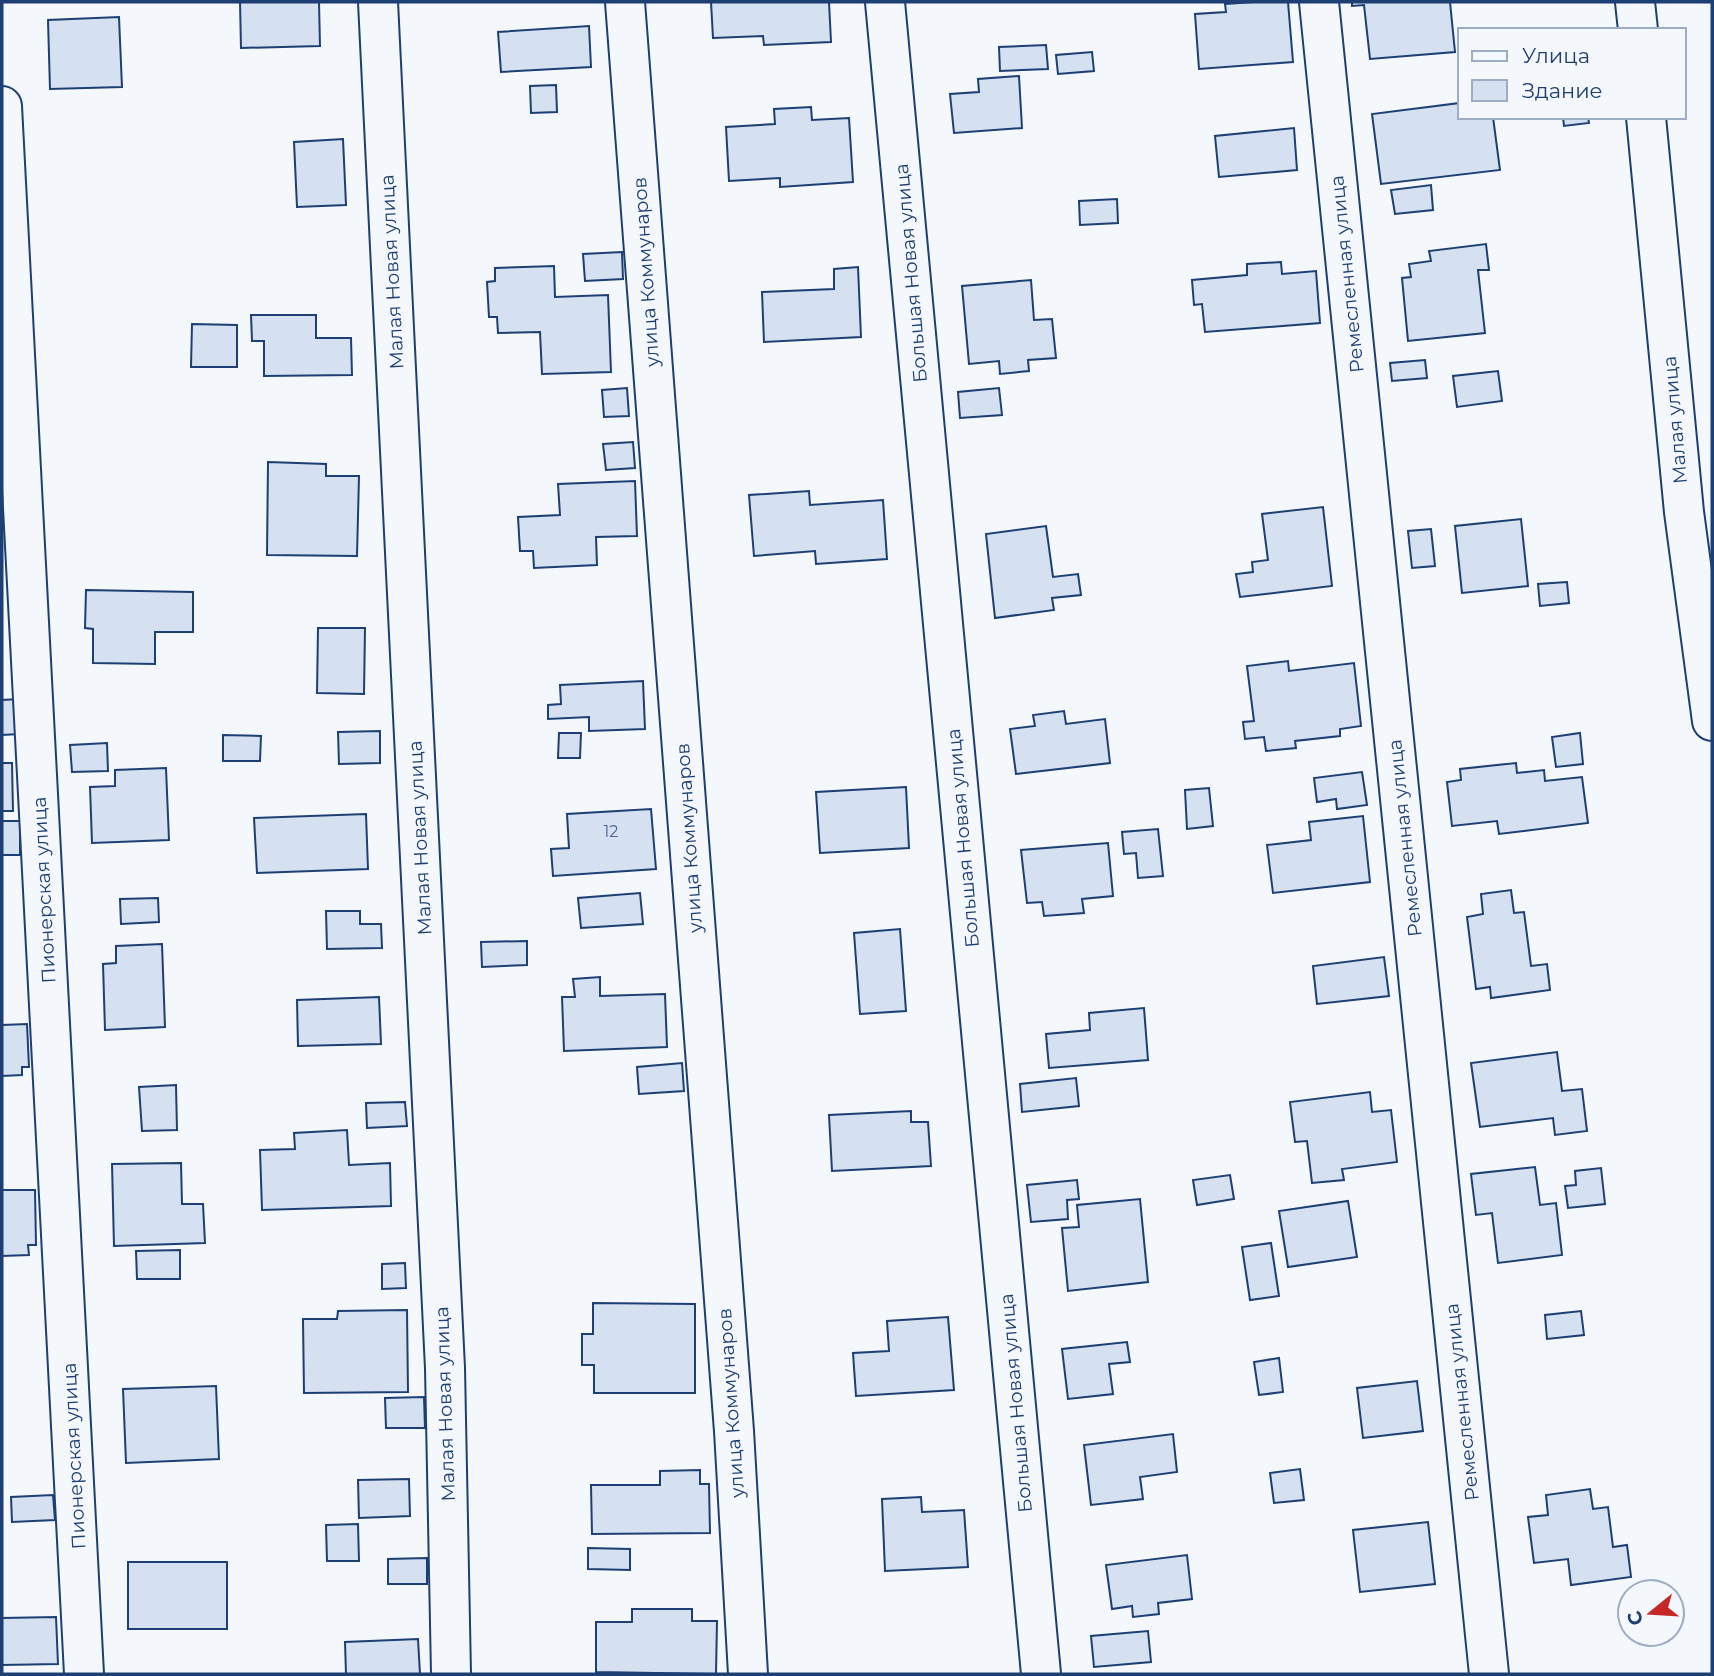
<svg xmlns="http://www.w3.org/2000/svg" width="1714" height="1676" font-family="Montserrat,sans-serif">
<rect width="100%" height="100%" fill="#f4f7fb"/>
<g fill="#d5e0f0" stroke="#1d3f73" stroke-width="2">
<path d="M 240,2 L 319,2 L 320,46 L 241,48 Z"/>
<path d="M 711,2 L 829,2 L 831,42 L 764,45 L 763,36 L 713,38 Z"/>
<path d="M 1254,2 L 1288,2 L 1293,62 L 1199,69 L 1195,14 L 1226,12 L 1225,4 Z"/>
<path d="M 1352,2 L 1450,2 L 1455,52 L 1370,59 L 1364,5 L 1352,6 Z"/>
<path d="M 119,17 L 122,87 L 50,89 L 48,20 Z"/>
<path d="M 589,26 L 591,67 L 501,72 L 498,32 Z"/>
<path d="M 1046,45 L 1048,69 L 1000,71 L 999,47 Z"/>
<path d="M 1092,52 L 1094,71 L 1058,74 L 1056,55 Z"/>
<path d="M 1019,76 L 1022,128 L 954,133 L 950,94 L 979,92 L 978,79 Z"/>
<path d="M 556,85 L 557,112 L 531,113 L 530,86 Z"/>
<path d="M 1460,103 L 1460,117 L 1493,117 L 1500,170 L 1381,184 L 1372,114 Z"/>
<path d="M 811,107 L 812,120 L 849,118 L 853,182 L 780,187 L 780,178 L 729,181 L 726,127 L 775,124 L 774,109 Z"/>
<path d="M 1563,117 L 1588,117 L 1589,123 L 1564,126 Z"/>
<path d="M 1294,128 L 1297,170 L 1219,177 L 1215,136 Z"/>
<path d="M 343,139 L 346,205 L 297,207 L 294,142 Z"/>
<path d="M 1431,185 L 1433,210 L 1395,214 L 1391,190 Z"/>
<path d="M 1117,199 L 1118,223 L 1080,225 L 1079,201 Z"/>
<path d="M 1486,244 L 1489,270 L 1478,270 L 1485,333 L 1408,341 L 1402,278 L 1411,277 L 1409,264 L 1431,261 L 1429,251 Z"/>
<path d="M 622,252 L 623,279 L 585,281 L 583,254 Z"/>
<path d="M 1281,262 L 1282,274 L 1316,271 L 1320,323 L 1205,332 L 1202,304 L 1194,305 L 1192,280 L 1247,275 L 1247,264 Z"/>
<path d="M 554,266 L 555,297 L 608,295 L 611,372 L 542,374 L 540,332 L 498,333 L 497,317 L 489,317 L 487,282 L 495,281 L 495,268 Z"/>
<path d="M 858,267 L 861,337 L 764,342 L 762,292 L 834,289 L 834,269 Z"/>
<path d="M 1031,280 L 1034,320 L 1052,319 L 1056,358 L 1028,360 L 1029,371 L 1000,374 L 999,361 L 969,364 L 962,286 Z"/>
<path d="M 251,315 L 316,315 L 316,338 L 351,338 L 352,375 L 264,376 L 264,341 L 252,341 Z"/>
<path d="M 192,324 L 237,325 L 237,367 L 191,367 Z"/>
<path d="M 1425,360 L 1427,378 L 1392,381 L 1390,363 Z"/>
<path d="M 1498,371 L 1502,401 L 1457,407 L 1453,376 Z"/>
<path d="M 627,388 L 629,416 L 604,417 L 602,390 Z"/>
<path d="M 999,388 L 1002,415 L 960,418 L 958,392 Z"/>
<path d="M 633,442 L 635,468 L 606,470 L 603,444 Z"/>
<path d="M 268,462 L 326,464 L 326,476 L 359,476 L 357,556 L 267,555 Z"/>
<path d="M 635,481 L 637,536 L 596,537 L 597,565 L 534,568 L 533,551 L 520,551 L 518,517 L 560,515 L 558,484 Z"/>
<path d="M 809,491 L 810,505 L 883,500 L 887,559 L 816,564 L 815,551 L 754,556 L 749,495 Z"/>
<path d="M 1323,507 L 1332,586 L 1240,597 L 1236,574 L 1253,572 L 1252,562 L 1268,560 L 1262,514 Z"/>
<path d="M 1521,519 L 1528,586 L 1462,593 L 1455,526 Z"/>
<path d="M 1046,526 L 1053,577 L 1078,574 L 1081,595 L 1052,598 L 1054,610 L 995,618 L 986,534 Z"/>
<path d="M 1431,529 L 1435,566 L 1412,568 L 1408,531 Z"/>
<path d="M 1567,582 L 1569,603 L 1540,606 L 1538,584 Z"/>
<path d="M 86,590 L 193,592 L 193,632 L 155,632 L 155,664 L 93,663 L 93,629 L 85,628 Z"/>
<path d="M 318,628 L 365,628 L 364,694 L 317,693 Z"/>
<path d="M 1288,661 L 1289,671 L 1354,663 L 1361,726 L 1340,729 L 1340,736 L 1295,741 L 1296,748 L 1266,751 L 1264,737 L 1245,739 L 1243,722 L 1254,721 L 1247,666 Z"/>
<path d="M 643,681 L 645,729 L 589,731 L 589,717 L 548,719 L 548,705 L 561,704 L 560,685 Z"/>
<path d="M 19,699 L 20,734 L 2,735 L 2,700 Z"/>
<path d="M 1064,711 L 1066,724 L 1105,719 L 1110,763 L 1016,774 L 1010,729 L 1035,726 L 1033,715 Z"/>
<path d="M 380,731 L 380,763 L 339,764 L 338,732 Z"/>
<path d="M 559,733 L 581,733 L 580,758 L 558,758 Z"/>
<path d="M 1580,733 L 1583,764 L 1556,767 L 1552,737 Z"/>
<path d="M 223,735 L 261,736 L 260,761 L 223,761 Z"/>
<path d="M 107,743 L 108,771 L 72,772 L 70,745 Z"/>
<path d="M 2,763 L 12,763 L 13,811 L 2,811 Z"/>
<path d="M 1516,763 L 1517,773 L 1544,770 L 1545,781 L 1582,777 L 1588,823 L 1499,834 L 1497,821 L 1452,826 L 1447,782 L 1461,780 L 1460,769 Z"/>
<path d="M 166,768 L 169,840 L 92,843 L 90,787 L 115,786 L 115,770 Z"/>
<path d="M 1362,772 L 1367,805 L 1337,809 L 1336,799 L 1317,802 L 1314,778 Z"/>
<path d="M 906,787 L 909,848 L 820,853 L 816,792 Z"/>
<path d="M 1209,788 L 1213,826 L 1187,829 L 1185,790 Z"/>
<path d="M 651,809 L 656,869 L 553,876 L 551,849 L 569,848 L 567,814 Z"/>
<path d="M 366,814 L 368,869 L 257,873 L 254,818 Z"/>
<path d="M 1363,816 L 1370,882 L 1273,893 L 1267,845 L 1311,840 L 1309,822 Z"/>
<rect x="2" y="821" width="18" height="34"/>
<path d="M 1158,829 L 1163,876 L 1138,878 L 1136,853 L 1124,854 L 1122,832 Z"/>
<path d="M 1108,843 L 1113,896 L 1082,899 L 1084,913 L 1044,916 L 1042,902 L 1027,903 L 1021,850 Z"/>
<path d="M 1511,890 L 1514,913 L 1524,912 L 1531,966 L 1547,964 L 1550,990 L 1491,998 L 1490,987 L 1476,989 L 1467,917 L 1483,914 L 1481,894 Z"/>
<path d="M 640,893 L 643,924 L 581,928 L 578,898 Z"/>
<path d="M 158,898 L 159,922 L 121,924 L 120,899 Z"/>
<path d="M 326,911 L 360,911 L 360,924 L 381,924 L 382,948 L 327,949 Z"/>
<path d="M 900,929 L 906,1011 L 860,1014 L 854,933 Z"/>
<path d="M 527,941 L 527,965 L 482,967 L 481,942 Z"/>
<path d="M 162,944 L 165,1027 L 105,1030 L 103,964 L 116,963 L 116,946 Z"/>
<path d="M 1384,957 L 1389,996 L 1317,1004 L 1313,966 Z"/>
<path d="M 600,977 L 600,996 L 665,994 L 667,1047 L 564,1051 L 562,997 L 575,997 L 573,979 Z"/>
<path d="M 379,997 L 381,1044 L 298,1046 L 297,1000 Z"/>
<path d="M 1144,1008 L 1148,1060 L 1049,1068 L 1046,1034 L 1090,1030 L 1089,1013 Z"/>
<path d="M 27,1024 L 29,1067 L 22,1067 L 22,1075 L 2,1076 L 2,1025 Z"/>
<path d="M 1557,1052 L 1562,1091 L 1582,1089 L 1587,1131 L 1555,1135 L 1553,1118 L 1480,1127 L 1471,1063 Z"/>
<path d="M 682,1063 L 684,1091 L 639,1094 L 637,1067 Z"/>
<path d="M 1076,1078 L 1079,1106 L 1022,1112 L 1020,1084 Z"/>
<path d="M 176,1085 L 177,1130 L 142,1131 L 139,1087 Z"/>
<path d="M 1370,1092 L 1372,1112 L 1391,1110 L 1397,1162 L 1342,1169 L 1344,1180 L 1312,1183 L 1307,1141 L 1295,1142 L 1290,1102 Z"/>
<path d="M 405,1102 L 407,1126 L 367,1128 L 366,1103 Z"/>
<path d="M 911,1111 L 911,1122 L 928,1122 L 931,1166 L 832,1171 L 829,1115 Z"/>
<path d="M 347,1130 L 349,1165 L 390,1163 L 391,1206 L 262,1210 L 260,1150 L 295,1149 L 294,1133 Z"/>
<path d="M 181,1163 L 182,1204 L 203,1204 L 205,1243 L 114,1246 L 112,1164 Z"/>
<path d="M 1535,1167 L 1540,1205 L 1556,1203 L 1562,1255 L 1498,1263 L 1492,1213 L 1476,1215 L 1471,1174 Z"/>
<path d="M 1601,1168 L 1605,1204 L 1568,1208 L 1565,1186 L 1576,1185 L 1575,1171 Z"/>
<path d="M 1230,1175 L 1234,1199 L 1197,1205 L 1193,1180 Z"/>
<path d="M 1077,1180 L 1079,1199 L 1067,1200 L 1068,1219 L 1031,1222 L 1027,1185 Z"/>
<path d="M 2,1190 L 35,1190 L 36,1245 L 28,1245 L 29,1255 L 2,1256 Z"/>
<path d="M 1140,1199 L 1148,1282 L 1068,1291 L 1062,1228 L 1079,1227 L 1077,1205 Z"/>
<path d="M 1348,1201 L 1357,1257 L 1288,1267 L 1279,1211 Z"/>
<path d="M 1271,1243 L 1279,1296 L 1250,1300 L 1242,1247 Z"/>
<path d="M 180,1250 L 180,1279 L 137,1279 L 136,1251 Z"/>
<path d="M 405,1263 L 406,1288 L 382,1289 L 382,1264 Z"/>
<path d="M 593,1303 L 695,1304 L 695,1393 L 594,1393 L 594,1365 L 582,1365 L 582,1334 L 593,1334 Z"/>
<path d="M 407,1310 L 408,1392 L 304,1393 L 303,1319 L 337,1319 L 338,1311 Z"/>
<path d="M 1581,1311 L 1584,1335 L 1547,1339 L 1545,1315 Z"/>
<path d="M 948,1317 L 954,1390 L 856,1396 L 853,1353 L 889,1351 L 887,1321 Z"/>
<path d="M 1127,1342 L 1130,1362 L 1109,1364 L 1113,1394 L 1068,1399 L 1062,1349 Z"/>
<path d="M 1279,1358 L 1283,1392 L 1259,1395 L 1254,1362 Z"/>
<path d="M 1417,1381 L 1423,1431 L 1363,1438 L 1357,1388 Z"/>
<path d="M 216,1386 L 219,1459 L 126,1463 L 123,1389 Z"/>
<path d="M 424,1397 L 425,1428 L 386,1428 L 385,1398 Z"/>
<path d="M 1173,1434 L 1177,1472 L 1140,1477 L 1143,1499 L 1091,1505 L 1084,1445 Z"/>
<path d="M 1300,1469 L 1304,1500 L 1274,1503 L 1270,1473 Z"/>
<path d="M 700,1470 L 700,1484 L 709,1484 L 710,1533 L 592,1534 L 591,1485 L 660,1485 L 660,1471 Z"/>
<path d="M 409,1479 L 410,1516 L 359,1518 L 358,1480 Z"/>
<path d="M 1590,1489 L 1593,1509 L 1608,1507 L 1613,1547 L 1627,1545 L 1631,1577 L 1571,1585 L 1568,1559 L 1534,1563 L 1528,1517 L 1548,1515 L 1546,1495 Z"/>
<path d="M 53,1495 L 55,1520 L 12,1522 L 11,1497 Z"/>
<path d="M 921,1497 L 922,1512 L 964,1510 L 968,1567 L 885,1571 L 882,1499 Z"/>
<path d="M 1428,1522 L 1435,1584 L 1360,1592 L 1353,1530 Z"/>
<path d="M 358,1524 L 359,1561 L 327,1561 L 326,1525 Z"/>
<path d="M 588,1548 L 630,1549 L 630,1570 L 588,1569 Z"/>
<path d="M 1187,1555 L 1192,1599 L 1158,1603 L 1159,1614 L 1133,1617 L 1132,1606 L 1112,1609 L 1106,1565 Z"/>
<path d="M 427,1558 L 427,1584 L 388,1584 L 388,1559 Z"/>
<rect x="128" y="1562" width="99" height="67"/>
<path d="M 632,1609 L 692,1609 L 692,1621 L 717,1621 L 716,1674 L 596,1672 L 596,1622 L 632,1622 Z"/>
<path d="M 56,1617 L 58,1664 L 2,1665 L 2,1618 Z"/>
<path d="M 1148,1631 L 1151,1662 L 1094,1667 L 1091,1636 Z"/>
<path d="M 418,1639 L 420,1674 L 346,1674 L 345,1642 Z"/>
</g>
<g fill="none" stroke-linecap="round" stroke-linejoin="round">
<defs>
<g id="minor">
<path d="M 378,2 L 445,1368 L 451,1674"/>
<path d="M 625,2 L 734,1431 L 748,1674"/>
<path d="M 885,2 L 1041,1674"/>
<path d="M 1319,2 L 1489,1674"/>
<path d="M 1635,2 L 1638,30"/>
<path d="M 2,106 L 84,1674"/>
<path d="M 1646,117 L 1684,512 L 1712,721"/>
</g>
</defs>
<use href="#minor" stroke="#1d3f73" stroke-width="42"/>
<use href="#minor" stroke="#f4f7fb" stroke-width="38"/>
</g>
<g text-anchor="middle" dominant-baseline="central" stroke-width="5" stroke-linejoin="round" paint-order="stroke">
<g font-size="16" fill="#4b6792">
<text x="611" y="831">12</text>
</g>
<g font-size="19" fill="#1d3f73" stroke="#f4f7fb">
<text transform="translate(392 272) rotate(-93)">Малая Новая улица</text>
<text transform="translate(646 272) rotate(-94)">улица Коммунаров</text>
<text transform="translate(911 273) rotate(-95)">Большая Новая улица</text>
<text transform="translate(1347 274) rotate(-96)">Ремесленная улица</text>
<text transform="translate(1675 420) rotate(-95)">Малая улица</text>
<text transform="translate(420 838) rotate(-93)">Малая Новая улица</text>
<text transform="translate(689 838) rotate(-94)">улица Коммунаров</text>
<text transform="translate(963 838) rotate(-95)">Большая Новая улица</text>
<text transform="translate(1405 838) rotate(-96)">Ремесленная улица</text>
<text transform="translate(44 890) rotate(-93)">Пионерская улица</text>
<text transform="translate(1462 1402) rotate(-96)">Ремесленная улица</text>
<text transform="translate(731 1403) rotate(-94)">улица Коммунаров</text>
<text transform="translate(1016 1403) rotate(-95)">Большая Новая улица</text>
<text transform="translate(445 1404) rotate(-92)">Малая Новая улица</text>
<text transform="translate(74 1456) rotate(-93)">Пионерская улица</text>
</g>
</g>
<rect width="1714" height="1676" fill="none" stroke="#1d3f73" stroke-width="7"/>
<rect x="1458" y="28" width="228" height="91" fill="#f4f7fb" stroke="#9eadc5" stroke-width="2"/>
<rect x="1472" y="51" width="35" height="10" fill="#f4f7fb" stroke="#9eadc5" stroke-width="2"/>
<text x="1522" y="63" font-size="21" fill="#1d3f73">Улица</text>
<rect x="1472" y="80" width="35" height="21" fill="#d5e0f0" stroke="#9eadc5" stroke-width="2"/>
<text x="1522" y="98" font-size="21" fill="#1d3f73">Здание</text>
<g transform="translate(1651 1613) rotate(252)"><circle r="33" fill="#f4f7fb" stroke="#9eadc5" stroke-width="2"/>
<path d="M0-5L12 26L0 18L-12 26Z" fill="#c62828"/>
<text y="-10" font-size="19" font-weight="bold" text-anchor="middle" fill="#1d3f73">С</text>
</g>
</svg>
